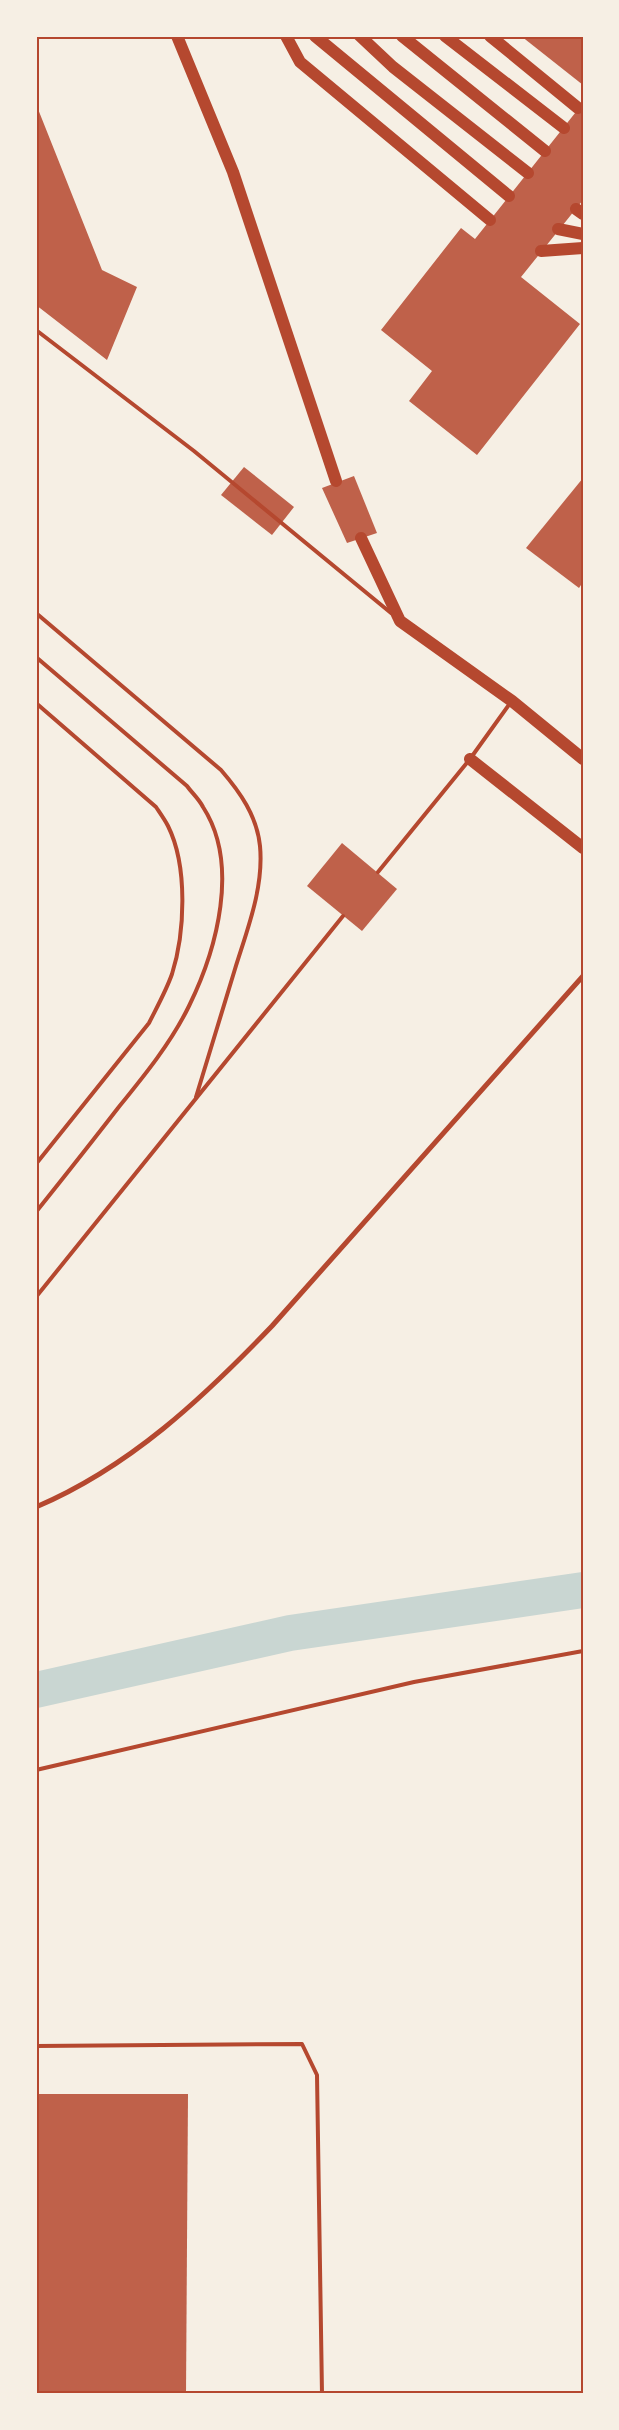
<svg xmlns="http://www.w3.org/2000/svg" width="619" height="2430" font-family="'DejaVu Sans',sans-serif">
<rect width="100%" height="100%" fill="#f6efe4"/>
<g fill="none" stroke-linecap="round" stroke-linejoin="round">
<path stroke="#c9d6d2" stroke-width="36" d="M 36,1690 L 290,1633 L 583,1590"/>
</g>
<g fill="#bf614a">
<path d="M 521,36 L 583,36 L 583,85 Z"/>
<path d="M 583,103 L 583,200 L 521,277 L 580,324 L 477,455 L 409,401 L 432,371 L 381,330 L 461,228 L 475,239 Z"/>
<path d="M 36,104 L 102,270 L 137,287 L 107,360 L 36,305 Z"/>
<path d="M 244,467 L 294,507 L 272,535 L 221,495 Z"/>
<path d="M 354,476 L 377,533 L 347,543 L 322,488 Z"/>
<path d="M 583,478 L 583,582 L 579,588 L 526,548 Z"/>
<path d="M 342,843 L 397,889 L 362,931 L 307,886 Z"/>
<path d="M 36,2094 L 188,2094 L 186,2394 L 36,2394 Z"/>
</g>
<g fill="none" stroke-linecap="round" stroke-linejoin="round">
<g stroke="#b5482f" stroke-width="4">
<path d="M 36,330 L 194,451 L 391,613"/>
<path d="M 36,613 L 221,770 C 240,792 257,816 260,846 C 264,888 247,930 235,969 C 222,1012 209,1054 196,1097"/>
<path d="M 36,657 L 187,786 C 192,793 199,799 203,807 C 240,864 217,949 189,1006 C 171,1043 144,1076 118,1108 C 91,1143 64,1177 36,1212"/>
<path d="M 36,703 L 156,807 C 160,813 165,820 168,826 C 188,866 185,933 172,974 C 166,991 157,1007 149,1023 L 36,1164"/>
<path d="M 378,872 L 470,759 L 511,702"/>
<path d="M 36,1297 L 343,916"/>
<path d="M 36,1770 L 414,1682 L 583,1651"/>
<path d="M 36,2046 L 302,2044 L 317,2075 L 322,2394"/>
</g>
<path stroke="#b5482f" stroke-width="5" d="M 36,1507 C 130,1467 203,1398 272,1326 L 583,976"/>
<g stroke="#b5482f" stroke-width="12">
<path d="M 177,36 L 233,172 L 336,481"/>
<path d="M 286,36 L 300,62 L 490,220"/>
<path d="M 315,36 L 509,196"/>
<path d="M 360,36 L 393,67 L 528,173"/>
<path d="M 402,36 L 545,151"/>
<path d="M 445,36 L 564,128"/>
<path d="M 490,36 L 578,108"/>
<path d="M 576,209 L 583,214"/>
<path d="M 558,229 L 583,234"/>
<path d="M 541,251 L 583,248"/>
<path d="M 361,538 L 400,621 L 512,701 L 583,759"/>
<path d="M 470,759 L 583,848"/>
</g>
</g>
<rect width="619" height="2430" fill="none" stroke="#f6efe4" stroke-width="75"/>
<rect x="38" y="38" width="544" height="2354" fill="none" stroke="#b5482f" stroke-width="2"/>
</svg>
